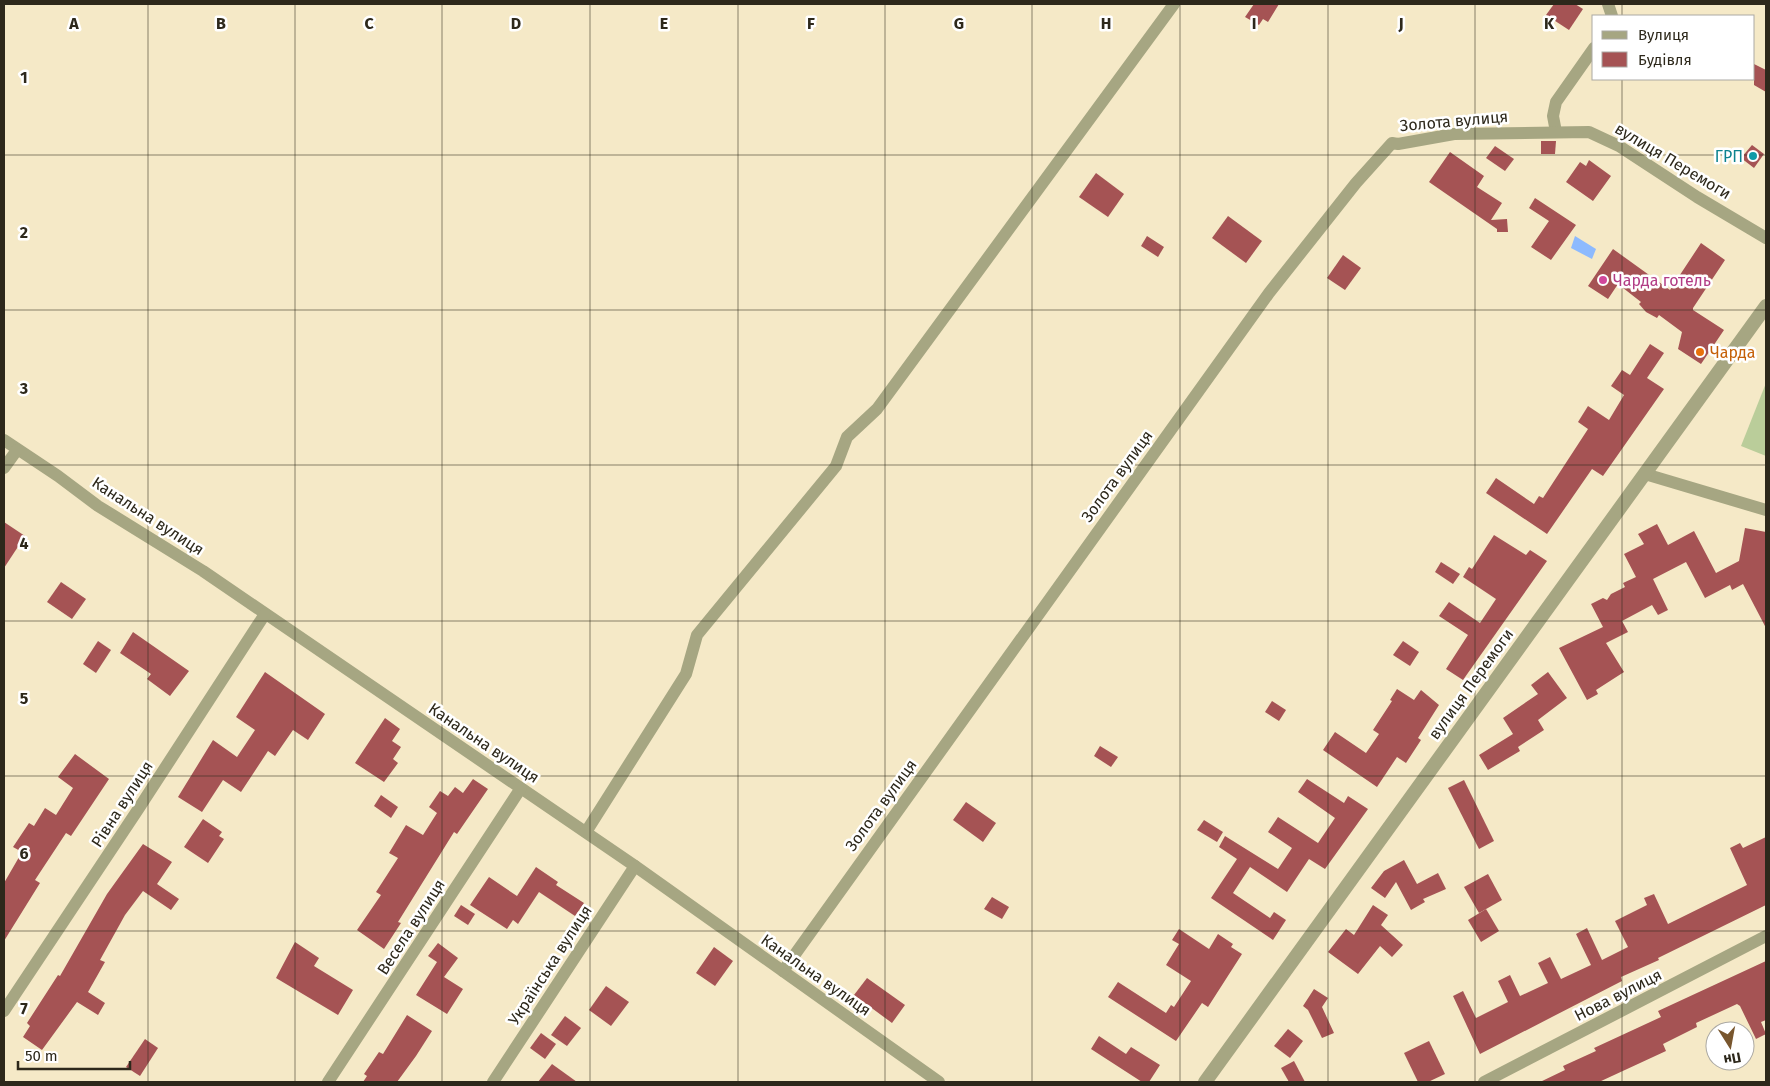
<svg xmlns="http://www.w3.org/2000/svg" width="1770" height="1086" font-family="'Fira Sans',sans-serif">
<rect width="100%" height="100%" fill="#f5e9c7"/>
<path fill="#bacd9a" d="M 1766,383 L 1766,456 L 1741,446 Z"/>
<path fill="#8dbafe" d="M 1575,236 L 1596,249 L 1592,259 L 1571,248 Z"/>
<g fill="#a55354">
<path d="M 1254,4 L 1279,4 L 1268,22 L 1263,19 L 1259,25 L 1245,17 Z"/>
<path d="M 1554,4 L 1575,4 L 1583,9 L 1569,30 L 1546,15 Z"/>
<path d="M 1754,64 L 1766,70 L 1766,92 L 1754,85 Z"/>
<path d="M 1541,141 L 1556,141 L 1555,154 L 1541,154 Z"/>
<path d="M 1752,145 L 1764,154 L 1754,168 L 1741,158 Z"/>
<path d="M 1495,146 L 1514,159 L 1505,171 L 1486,158 Z"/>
<path d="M 1450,152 L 1484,176 L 1477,187 L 1502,203 L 1491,220 L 1507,219 L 1508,232 L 1497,232 L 1497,229 L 1429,182 Z"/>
<path d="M 1589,160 L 1611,176 L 1593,201 L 1566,182 L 1580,162 L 1586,166 Z"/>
<path d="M 1096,173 L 1124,194 L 1108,217 L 1079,197 Z"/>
<path d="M 1535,198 L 1576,225 L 1551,260 L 1531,247 L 1549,221 L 1529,208 Z"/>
<path d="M 1228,216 L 1262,241 L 1246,263 L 1212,238 Z"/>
<path d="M 1147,236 L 1164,247 L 1158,257 L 1141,246 Z"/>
<path d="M 1701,243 L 1725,260 L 1693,308 L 1693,310 L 1724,330 L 1701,364 L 1678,349 L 1682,332 L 1659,315 L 1657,318 L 1646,312 L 1639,304 L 1641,302 L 1618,284 L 1608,299 L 1588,286 L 1613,249 L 1670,290 Z"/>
<path d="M 1343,255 L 1361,268 L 1345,290 L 1327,278 Z"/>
<path d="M 1650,344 L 1664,353 L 1647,378 L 1664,389 L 1603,476 L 1592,469 L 1547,534 L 1486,493 L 1496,478 L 1534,504 L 1539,496 L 1543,498 L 1588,429 L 1578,422 L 1588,406 L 1609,420 L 1624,395 L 1611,386 L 1622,370 L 1630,375 Z"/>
<path d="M 4,522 L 25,536 L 4,568 Z"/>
<path d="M 1657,524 L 1668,545 L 1694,531 L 1716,573 L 1739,561 L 1745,528 L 1766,532 L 1766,628 L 1743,584 L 1732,590 L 1730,585 L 1705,598 L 1686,562 L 1653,579 L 1668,610 L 1658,615 L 1652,605 L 1622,621 L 1628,632 L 1606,643 L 1624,672 L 1596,690 L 1598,694 L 1587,700 L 1559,648 L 1603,627 L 1591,604 L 1603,598 L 1607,600 L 1611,594 L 1625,587 L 1623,583 L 1636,577 L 1624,554 L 1644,544 L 1638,534 Z"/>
<path d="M 1494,535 L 1526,555 L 1530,550 L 1547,561 L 1463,680 L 1446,669 L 1468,635 L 1439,616 L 1449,602 L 1480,623 L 1496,599 L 1463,577 L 1469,567 L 1472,569 Z"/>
<path d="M 1441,562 L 1460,574 L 1453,584 L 1435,572 Z"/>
<path d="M 61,582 L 86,599 L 72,619 L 47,602 Z"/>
<path d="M 133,632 L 189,671 L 170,696 L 147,679 L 151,674 L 120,653 Z"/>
<path d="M 98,641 L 111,650 L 96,673 L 83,664 Z"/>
<path d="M 1403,641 L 1419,652 L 1410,666 L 1393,655 Z"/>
<path d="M 265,672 L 325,714 L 308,740 L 293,730 L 275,756 L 268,751 L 241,792 L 223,780 L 202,812 L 178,797 L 213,740 L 237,757 L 255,730 L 236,717 Z"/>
<path d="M 1548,672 L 1567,698 L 1538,720 L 1544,730 L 1518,747 L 1520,751 L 1488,770 L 1479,755 L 1513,734 L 1503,718 L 1538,694 L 1531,685 Z"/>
<path d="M 1397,689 L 1414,700 L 1421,690 L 1439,705 L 1418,738 L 1421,740 L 1406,763 L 1397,757 L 1377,787 L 1323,750 L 1335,732 L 1366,753 L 1379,734 L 1373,730 L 1392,701 L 1390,700 Z"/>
<path d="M 1272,701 L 1286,710 L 1279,721 L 1265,712 Z"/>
<path d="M 385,718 L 400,729 L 392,741 L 401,747 L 393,759 L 398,763 L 384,782 L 355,763 Z"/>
<path d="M 1100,746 L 1118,757 L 1111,767 L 1094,756 Z"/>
<path d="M 75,754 L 109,779 L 71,836 L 66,833 L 35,880 L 40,883 L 4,941 L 4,883 L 22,852 L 13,847 L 29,823 L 34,826 L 45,808 L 56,815 L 73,788 L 58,777 Z"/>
<path d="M 473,779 L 488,789 L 457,834 L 454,832 L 398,922 L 401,923 L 384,949 L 357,930 L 381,895 L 376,892 L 398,858 L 389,853 L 406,825 L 423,835 L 437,813 L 429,807 L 440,791 L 448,796 L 455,787 L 463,793 Z"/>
<path d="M 1307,779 L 1344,803 L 1348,796 L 1368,809 L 1325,869 L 1309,859 L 1287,892 L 1250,867 L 1233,893 L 1270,918 L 1274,912 L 1286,920 L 1273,940 L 1211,898 L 1237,859 L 1219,847 L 1225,836 L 1278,869 L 1292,848 L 1268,832 L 1278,817 L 1318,843 L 1335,818 L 1298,792 Z"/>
<path d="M 1464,780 L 1494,841 L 1479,849 L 1448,788 Z"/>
<path d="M 381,795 L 398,807 L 391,818 L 374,806 Z"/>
<path d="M 966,802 L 996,823 L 983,842 L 953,820 Z"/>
<path d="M 203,819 L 222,832 L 219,836 L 224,839 L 208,863 L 184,847 Z"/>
<path d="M 1204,820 L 1223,832 L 1217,842 L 1197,830 Z"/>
<path d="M 1766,837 L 1766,905 L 1658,958 L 1659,960 L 1621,977 L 1622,981 L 1480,1054 L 1453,996 L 1463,991 L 1476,1018 L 1508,1002 L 1498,981 L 1510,975 L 1520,996 L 1548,983 L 1538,963 L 1550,957 L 1561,979 L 1591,965 L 1576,934 L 1587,928 L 1602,960 L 1628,947 L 1615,921 L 1647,905 L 1644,898 L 1654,894 L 1668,924 L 1747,885 L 1730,848 L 1740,843 L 1743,848 Z"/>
<path d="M 143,844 L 172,862 L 157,884 L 179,899 L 171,910 L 143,891 L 125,915 L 100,960 L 105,962 L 88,992 L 105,1003 L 98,1015 L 77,1002 L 42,1050 L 23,1037 L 30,1026 L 27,1023 L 58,975 L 60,976 L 107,894 Z"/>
<path d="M 1404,860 L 1417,884 L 1438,873 L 1446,889 L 1423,899 L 1425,902 L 1411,910 L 1396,882 L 1385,898 L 1371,888 L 1384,871 Z"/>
<path d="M 536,867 L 558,882 L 556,885 L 584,903 L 575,916 L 539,892 L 518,924 L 513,920 L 507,929 L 470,905 L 489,877 L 517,896 Z"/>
<path d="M 1488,874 L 1502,900 L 1479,913 L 1464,887 Z"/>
<path d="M 992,897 L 1009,907 L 1002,919 L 984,909 Z"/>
<path d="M 461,905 L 475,914 L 468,925 L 454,916 Z"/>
<path d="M 1373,905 L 1388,915 L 1381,925 L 1403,945 L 1392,957 L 1380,946 L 1358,974 L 1328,952 L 1346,929 L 1354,935 Z"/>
<path d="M 1486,909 L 1499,931 L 1481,942 L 1468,920 Z"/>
<path d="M 1179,929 L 1209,949 L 1218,934 L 1233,944 L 1231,947 L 1242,954 L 1208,1007 L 1202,1003 L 1176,1041 L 1108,997 L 1118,982 L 1166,1013 L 1171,1005 L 1174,1007 L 1191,981 L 1166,965 L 1179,944 L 1172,940 Z"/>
<path d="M 295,942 L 319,958 L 314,966 L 353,990 L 338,1015 L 276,978 Z"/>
<path d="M 438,943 L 458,958 L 444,977 L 463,989 L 447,1014 L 416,995 L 437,962 L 428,956 Z"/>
<path d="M 714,947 L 733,961 L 715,986 L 696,973 Z"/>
<path d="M 1766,961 L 1766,1020 L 1761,1022 L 1766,1034 L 1756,1039 L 1740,1006 L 1737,1004 L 1696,1023 L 1697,1027 L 1663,1044 L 1666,1051 L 1599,1082 L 1540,1082 L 1565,1070 L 1563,1066 L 1596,1051 L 1594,1048 L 1661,1017 L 1658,1011 Z"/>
<path d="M 867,978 L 905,1005 L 892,1023 L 854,995 Z"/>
<path d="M 606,986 L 629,1002 L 611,1026 L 589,1010 Z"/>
<path d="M 1314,989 L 1328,998 L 1322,1007 L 1334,1033 L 1322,1038 L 1308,1010 L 1303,1006 Z"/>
<path d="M 407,1015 L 432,1031 L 416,1056 L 397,1082 L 363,1082 L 367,1076 L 364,1074 L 379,1052 L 383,1054 Z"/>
<path d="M 565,1016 L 581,1028 L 567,1046 L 551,1035 Z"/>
<path d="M 1288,1029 L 1303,1041 L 1290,1058 L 1274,1046 Z"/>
<path d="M 541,1033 L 556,1044 L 545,1059 L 530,1048 Z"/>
<path d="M 1099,1036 L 1126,1054 L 1131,1047 L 1160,1065 L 1149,1082 L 1142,1082 L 1091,1049 Z"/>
<path d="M 145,1039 L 158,1048 L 140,1076 L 126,1067 Z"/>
<path d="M 1429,1041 L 1445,1074 L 1428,1082 L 1418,1082 L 1404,1053 Z"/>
<path d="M 1294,1061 L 1305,1082 L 1289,1082 L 1281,1068 Z"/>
<path d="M 552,1064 L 577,1082 L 538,1082 Z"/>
</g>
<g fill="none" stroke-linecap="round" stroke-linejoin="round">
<g stroke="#a6a682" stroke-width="12">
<path d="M 1608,4 L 1612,16"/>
<path d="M 1556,132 L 1553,116 L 1556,102 L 1594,48"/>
<path d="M 4,440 L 58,476 L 98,506 L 203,571 L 635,866 L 939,1082"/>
<path d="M 4,468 L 17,450"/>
<path d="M 1645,474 L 1766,510"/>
<path d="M 586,832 L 686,674 L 697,635 L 836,466 L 847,437 L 877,409 L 1174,4"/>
<path d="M 783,971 L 1269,293 L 1356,183 L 1392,143 L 1398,144 L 1454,134 L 1589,132 L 1619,146 L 1697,197 L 1766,238"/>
<path d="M 4,1011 L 139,808 L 265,614"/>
<path d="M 328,1082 L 521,788"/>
<path d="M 493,1082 L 635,866"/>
<path d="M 1484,1082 L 1766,936"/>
</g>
<path stroke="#a6a682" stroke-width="14" d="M 1205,1082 L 1766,306"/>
</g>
<path fill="none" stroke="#2d281b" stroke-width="1" stroke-opacity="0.55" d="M 148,4 L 148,1082M 295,4 L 295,1082M 442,4 L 442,1082M 590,4 L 590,1082M 738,4 L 738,1082M 885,4 L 885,1082M 1032,4 L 1032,1082M 1180,4 L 1180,1082M 1328,4 L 1328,1082M 1475,4 L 1475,1082M 1622,4 L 1622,16M 1622,79 L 1622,1082M 4,155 L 1766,155M 4,310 L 1766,310M 4,465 L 1766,465M 4,621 L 1766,621M 4,776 L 1766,776M 4,931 L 1766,931"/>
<circle fill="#0f9aa8" stroke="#fff" stroke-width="2" cx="1753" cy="156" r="5"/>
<circle fill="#d1479c" stroke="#fff" stroke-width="2" cx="1603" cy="280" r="5"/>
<circle fill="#e8710a" stroke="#fff" stroke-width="2" cx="1700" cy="352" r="5"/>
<g text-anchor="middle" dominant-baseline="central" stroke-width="5" stroke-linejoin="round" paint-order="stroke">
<g font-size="16" fill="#2d281b" stroke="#fff">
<text transform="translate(1454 121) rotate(-5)">Золота вулиця</text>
<text transform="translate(1673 161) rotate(31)">вулиця Перемоги</text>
<text transform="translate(1117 476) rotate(-54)">Золота вулиця</text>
<text transform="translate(148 516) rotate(33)">Канальна вулиця</text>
<text transform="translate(1471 684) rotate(-54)">вулиця Перемоги</text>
<text transform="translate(484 743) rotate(34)">Канальна вулиця</text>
<text transform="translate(122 804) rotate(-57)">Рівна вулиця</text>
<text transform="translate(881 805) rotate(-54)">Золота вулиця</text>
<text transform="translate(411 927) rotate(-57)">Весела вулиця</text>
<text transform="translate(550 965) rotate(-57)">Українська вулиця</text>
<text transform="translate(816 975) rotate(35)">Канальна вулиця</text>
<text transform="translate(1618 995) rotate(-27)">Нова вулиця</text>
</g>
<g font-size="16" fill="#0d838f" stroke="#fff" text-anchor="end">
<text x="1743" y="156">ГРП</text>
</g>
<g font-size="16" fill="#b23c85" stroke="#fff" text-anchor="start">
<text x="1613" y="280">Чарда готель</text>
</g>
<g font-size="16" fill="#c56008" stroke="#fff" text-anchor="start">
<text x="1710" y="352">Чарда</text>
</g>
</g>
<g font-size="16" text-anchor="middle" font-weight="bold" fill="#2d281b" stroke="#fff" stroke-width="5" stroke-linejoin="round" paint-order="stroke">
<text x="74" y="29">A</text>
<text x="221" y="29">B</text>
<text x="369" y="29">C</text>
<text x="516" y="29">D</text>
<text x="664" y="29">E</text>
<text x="811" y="29">F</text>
<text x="959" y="29">G</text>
<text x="1106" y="29">H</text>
<text x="1254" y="29">I</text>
<text x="1401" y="29">J</text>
<text x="1549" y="29">K</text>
<text x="24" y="83">1</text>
<text x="24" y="238">2</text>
<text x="24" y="394">3</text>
<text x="24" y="549">4</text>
<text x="24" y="704">5</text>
<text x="24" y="859">6</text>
<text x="24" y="1014">7</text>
</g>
<rect width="1770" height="1086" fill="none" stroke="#2d281b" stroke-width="10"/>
<rect x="1592" y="15" width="162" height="65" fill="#ffffff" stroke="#aba9a4"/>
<rect x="1602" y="31" width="25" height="8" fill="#a6a682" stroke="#aba9a4"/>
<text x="1638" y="40" font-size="15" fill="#2d281b">Вулиця</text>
<rect x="1602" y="52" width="25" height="15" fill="#a55354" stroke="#aba9a4"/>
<text x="1638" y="65" font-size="15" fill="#2d281b">Будівля</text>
<g transform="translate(1730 1046) rotate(169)"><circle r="24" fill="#ffffff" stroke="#aba9a4"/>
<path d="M0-4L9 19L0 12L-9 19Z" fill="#78562e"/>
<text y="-8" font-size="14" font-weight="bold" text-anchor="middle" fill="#2d281b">Пн</text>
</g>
<path d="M18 1061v8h112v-8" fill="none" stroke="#2d281b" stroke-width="2.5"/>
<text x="25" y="1061" font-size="15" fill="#2d281b" stroke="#ffffff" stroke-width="4" paint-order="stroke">50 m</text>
</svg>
